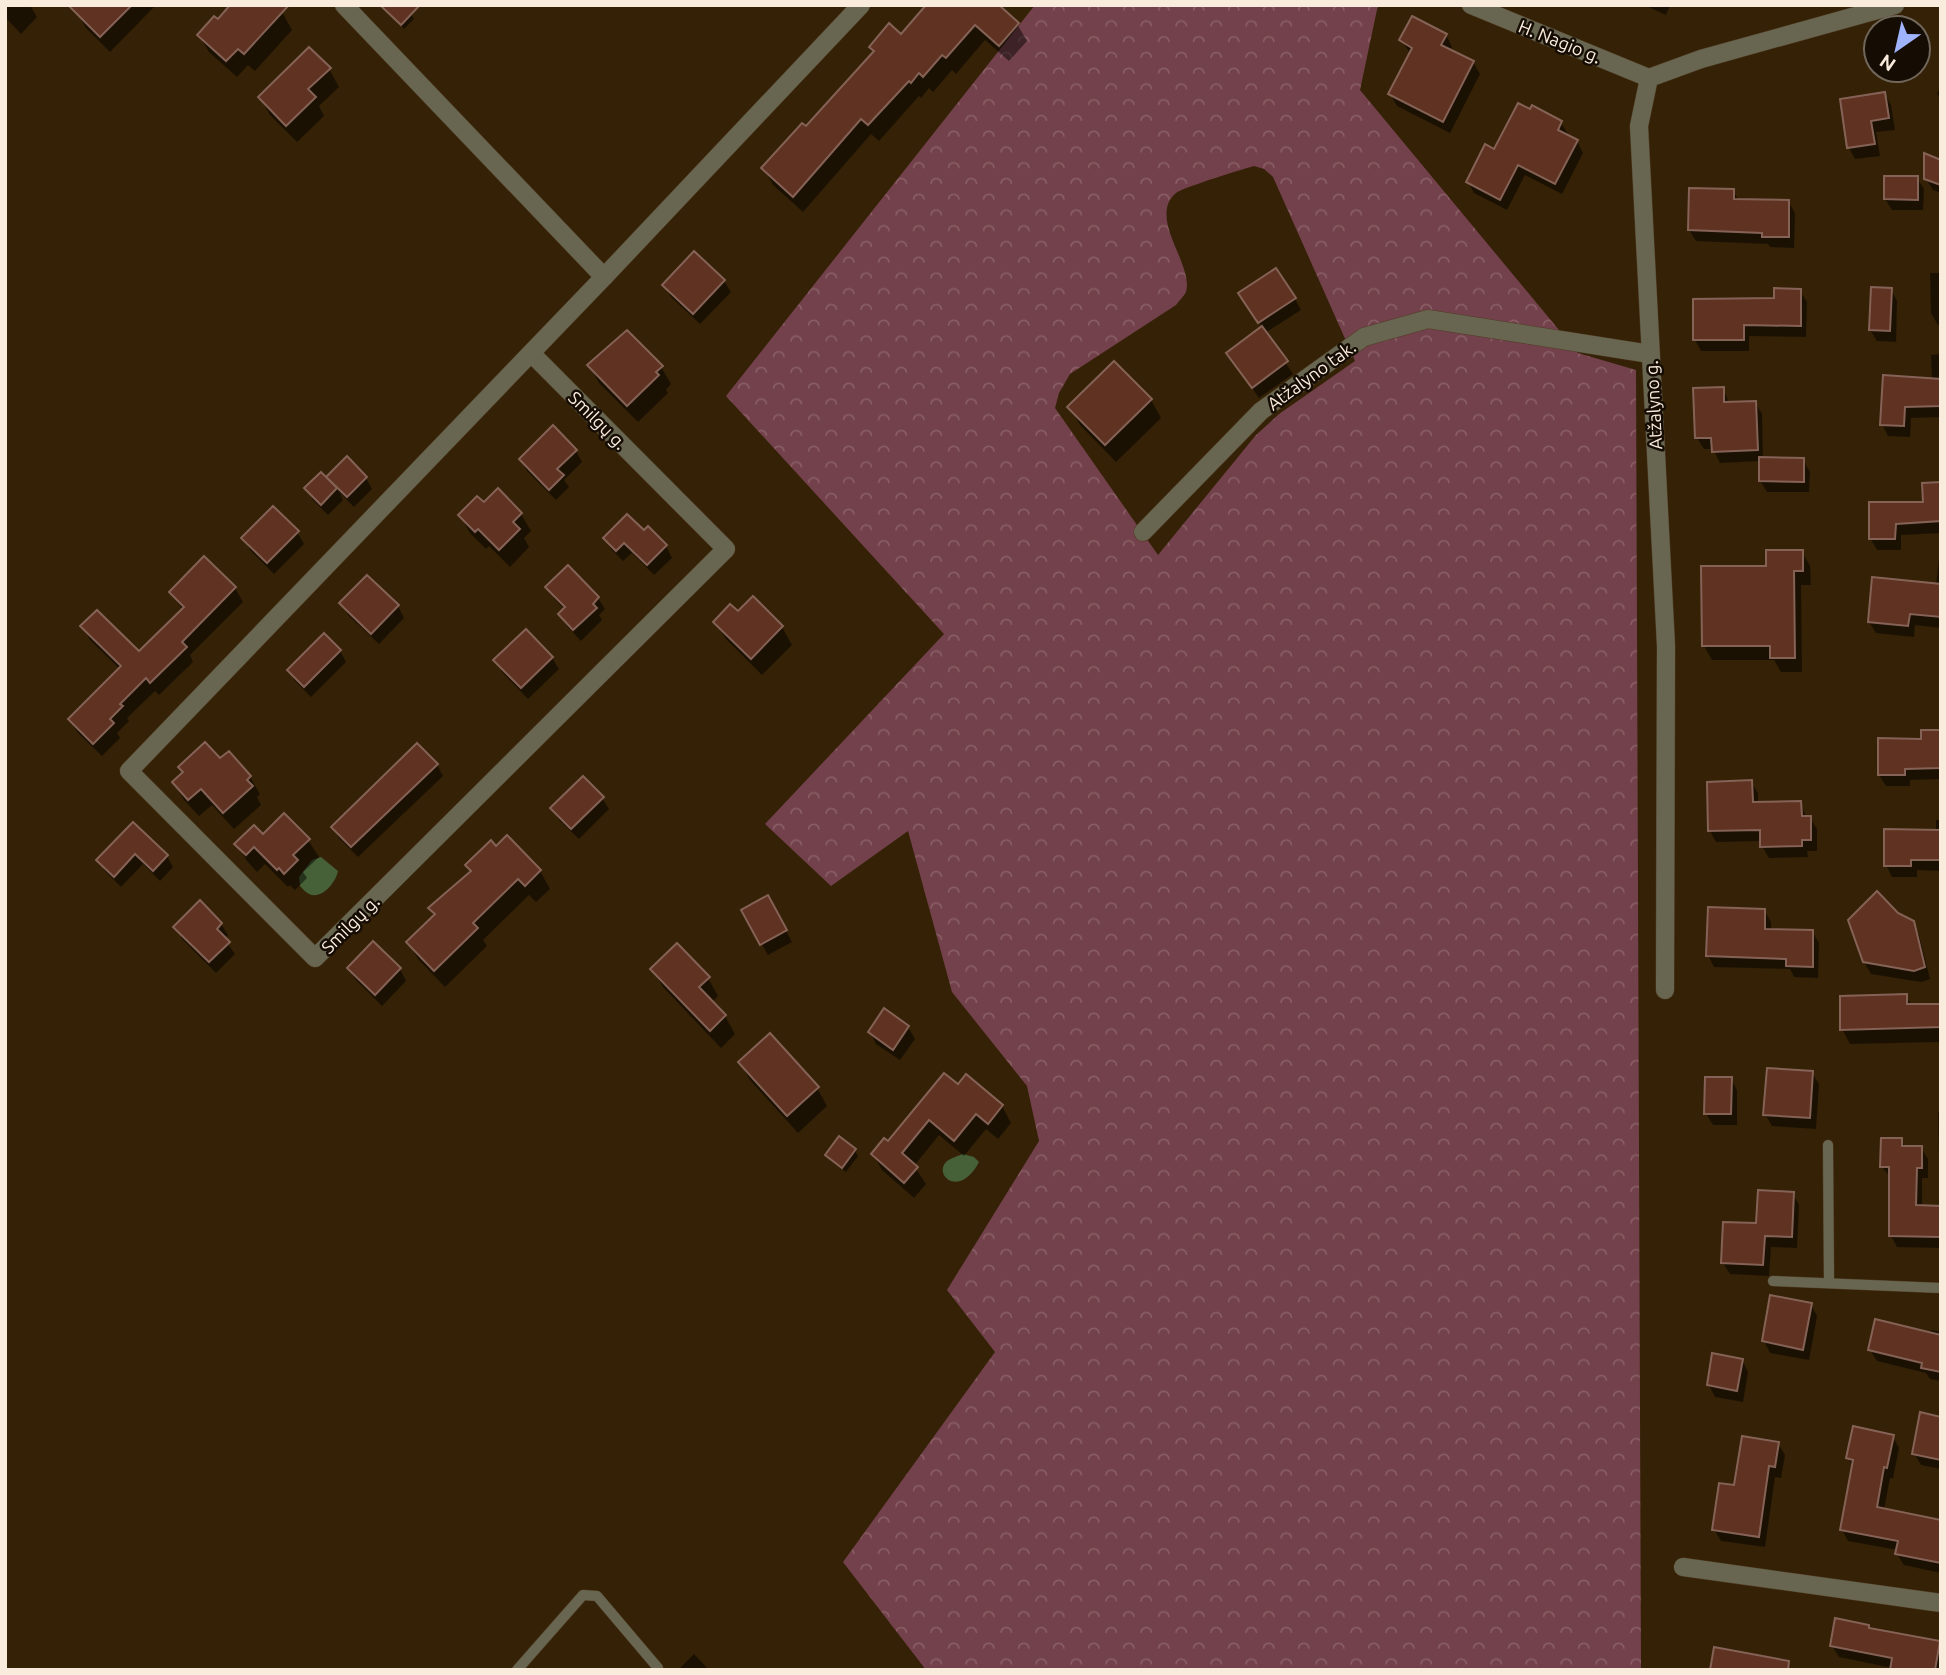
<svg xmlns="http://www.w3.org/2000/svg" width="1946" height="1675" font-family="Ubuntu,sans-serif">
<defs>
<pattern id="forest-crowns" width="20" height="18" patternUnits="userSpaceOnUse" patternTransform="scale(1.75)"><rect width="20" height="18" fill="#73414b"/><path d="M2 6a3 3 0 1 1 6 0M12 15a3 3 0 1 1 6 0" fill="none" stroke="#885d64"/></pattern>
</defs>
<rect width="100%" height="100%" fill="#342106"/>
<path fill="url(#forest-crowns)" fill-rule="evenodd" d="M 1035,5 L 1378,5 L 1360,90 L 1578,353 L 1636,370 L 1641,1670 L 926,1670 L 843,1562 L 995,1352 L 947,1290 L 1039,1141 L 1027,1086 L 952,992 L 908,831 L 831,886 L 765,824 L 944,634 L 726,396 ZM 1254,166 L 1264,169 L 1273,177 L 1355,361 L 1279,414 L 1256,435 L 1158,555 L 1055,408 L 1059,393 L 1070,374 L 1176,305 C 1179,301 1184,296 1186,292 C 1194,264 1147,218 1176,193 C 1184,187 1240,170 1254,166 Z"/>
<g fill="#466037">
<path d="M 321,857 L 338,871 C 336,882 322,900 309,894 C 305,892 303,889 300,886 L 299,877 L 312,860 Z"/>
<path d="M 963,1154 L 974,1157 L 979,1162 C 960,1199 932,1175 947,1161 C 951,1158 958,1156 963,1154 Z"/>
</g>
<g fill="#0007">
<path d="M 5,5 L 30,5 L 37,17 L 21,34 L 5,17 Z"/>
<path d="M 83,5 L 156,5 L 110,52 L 86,28 L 77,12 Z"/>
<path d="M 928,5 L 1017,24 L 1027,41 L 1009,61 L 985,40 L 956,74 L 952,70 L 933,92 L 929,88 L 921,98 L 919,96 L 879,141 L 871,134 L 803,212 L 773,185 L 764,168 L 806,129 L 875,53 L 871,47 L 901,36 Z"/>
<path d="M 1644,5 L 1670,5 L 1666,15 Z"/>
<path d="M 385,8 L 411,14 L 414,19 L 404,29 Z"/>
<path d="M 282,12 L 292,30 L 255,71 L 248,65 L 237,77 L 209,52 L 199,35 L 218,22 Z"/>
<path d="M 1446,35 L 1452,47 L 1450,51 L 1473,62 L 1480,74 L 1450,133 L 1397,106 L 1390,94 L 1411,54 L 1401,40 Z"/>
<path d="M 329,69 L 339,87 L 319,106 L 324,116 L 297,142 L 270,115 L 260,97 Z"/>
<path d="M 1941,85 L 1941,100 L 1937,94 Z"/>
<path d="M 1885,94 L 1891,105 L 1895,130 L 1876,132 L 1880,156 L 1855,159 L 1849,148 L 1842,100 Z"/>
<path d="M 1561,123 L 1568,134 L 1567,136 L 1577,141 L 1583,153 L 1562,194 L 1525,175 L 1507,210 L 1474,193 L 1468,182 L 1495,151 Z"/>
<path d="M 1941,162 L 1941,193 L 1933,190 L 1926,179 Z"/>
<path d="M 1917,178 L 1924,189 L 1923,210 L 1892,210 L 1885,199 Z"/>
<path d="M 1733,191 L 1739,201 L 1788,201 L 1795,213 L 1794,248 L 1770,247 L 1768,244 L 1696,241 L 1689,230 Z"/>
<path d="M 695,253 L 724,281 L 731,292 L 700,324 L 671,297 L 664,285 Z"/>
<path d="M 1930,273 L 1941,273 L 1941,325 L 1938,325 L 1931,313 Z"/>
<path d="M 1891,289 L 1897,301 L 1896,342 L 1877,341 L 1870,330 Z"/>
<path d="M 1800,291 L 1807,302 L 1806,337 L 1749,336 L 1749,351 L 1701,351 L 1695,340 Z"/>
<path d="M 1295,299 L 1301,310 L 1265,333 L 1293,374 L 1259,398 L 1228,354 L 1263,328 L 1247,305 Z"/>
<path d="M 609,346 L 661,367 L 671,384 L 666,390 L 668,393 L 638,422 L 599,383 L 589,365 Z"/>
<path d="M 1941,354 L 1941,417 L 1911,418 L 1910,437 L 1888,436 L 1882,424 L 1932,380 L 1931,355 Z"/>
<path d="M 1723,388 L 1729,403 L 1755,402 L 1762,414 L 1763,459 L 1803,460 L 1810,472 L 1809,492 L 1767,492 L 1760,480 L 1761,461 L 1720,463 L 1713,449 L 1704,449 L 1697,438 Z"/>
<path d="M 1151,400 L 1161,418 L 1116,462 L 1080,425 L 1070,407 Z"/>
<path d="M 576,451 L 582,462 L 564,480 L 569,487 L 556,500 L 527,471 L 521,460 Z"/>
<path d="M 329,477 L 366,478 L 372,489 L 354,507 L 340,493 L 343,500 L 328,515 L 313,500 L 306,488 L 333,484 Z"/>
<path d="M 1941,484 L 1941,533 L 1901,535 L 1901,550 L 1877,550 L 1870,538 L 1925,504 Z"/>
<path d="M 484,505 L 521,514 L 531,531 L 524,538 L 529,547 L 510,567 L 489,546 L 486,549 L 470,533 L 460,515 Z"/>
<path d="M 648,528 L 666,546 L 672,558 L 654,575 L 632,553 L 623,561 L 611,549 L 605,538 L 644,533 Z"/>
<path d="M 297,532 L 304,544 L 274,574 L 250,550 L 244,538 Z"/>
<path d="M 1802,552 L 1810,566 L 1811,585 L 1801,585 L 1802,672 L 1781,672 L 1774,660 L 1712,660 L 1704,646 L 1768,568 Z"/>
<path d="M 204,559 L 235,588 L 243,602 L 190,655 L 193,662 L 159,695 L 155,691 L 127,718 L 129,721 L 117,733 L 120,738 L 102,756 L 78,733 L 70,720 L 121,670 L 90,640 L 83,626 L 139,654 L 183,610 L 171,593 Z"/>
<path d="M 1939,559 L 1941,559 L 1941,628 L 1915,625 L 1914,637 L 1876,633 L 1869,622 L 1936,585 Z"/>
<path d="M 547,587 L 598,598 L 605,609 L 599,615 L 602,620 L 581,641 L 567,626 L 560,615 L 565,610 L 554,598 Z"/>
<path d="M 342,604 L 398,606 L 404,618 L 379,644 L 348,615 Z"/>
<path d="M 738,614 L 782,627 L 792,645 L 762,675 L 726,639 L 715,622 Z"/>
<path d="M 340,651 L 346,662 L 311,697 L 295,681 L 289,670 Z"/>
<path d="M 552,658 L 559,669 L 528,699 L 502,672 L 496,661 Z"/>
<path d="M 1941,732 L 1941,779 L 1910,780 L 1910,786 L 1886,786 L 1879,775 L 1923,741 Z"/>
<path d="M 220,761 L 250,777 L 260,794 L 257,797 L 261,805 L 234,829 L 212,805 L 199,816 L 184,800 L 174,782 L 184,774 L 180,768 Z"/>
<path d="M 437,765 L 443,776 L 358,857 L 339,838 L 333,827 Z"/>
<path d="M 1751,782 L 1758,793 L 1758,804 L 1800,803 L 1807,818 L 1810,818 L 1817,829 L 1817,851 L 1807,851 L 1808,857 L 1769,858 L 1762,846 L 1762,841 L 1716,842 L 1710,831 Z"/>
<path d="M 602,798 L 609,809 L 579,839 L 559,820 L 553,808 Z"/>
<path d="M 1936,820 L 1941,820 L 1941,871 L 1917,870 L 1917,877 L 1892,877 L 1886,865 L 1936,831 Z"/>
<path d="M 133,824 L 167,856 L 173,867 L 160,881 L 143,864 L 121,887 L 105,871 L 99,860 Z"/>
<path d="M 263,836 L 308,840 L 319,857 L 303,872 L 307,878 L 295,890 L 290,885 L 288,887 L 265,864 L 257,872 L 247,861 L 237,844 Z"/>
<path d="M 507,838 L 540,871 L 550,889 L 536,902 L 529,895 L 483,940 L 487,946 L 445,987 L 418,959 L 408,942 L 435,916 L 431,908 L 472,872 L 467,865 L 496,849 Z"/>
<path d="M 767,897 L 792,942 L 768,955 L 743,911 Z"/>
<path d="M 1764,910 L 1771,922 L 1771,931 L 1812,931 L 1819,943 L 1818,978 L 1794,977 L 1790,969 L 1714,967 L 1708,955 Z"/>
<path d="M 1897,914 L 1912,923 L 1919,935 L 1930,979 L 1921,982 L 1871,974 L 1864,962 Z"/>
<path d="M 221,924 L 228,935 L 224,939 L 235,954 L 216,973 L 182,939 L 176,927 Z"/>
<path d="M 373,943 L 400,969 L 406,981 L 382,1006 L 355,979 L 349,968 Z"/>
<path d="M 652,969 L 708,978 L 718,996 L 712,1002 L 725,1016 L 735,1034 L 721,1048 L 663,987 Z"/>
<path d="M 1906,996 L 1912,1006 L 1941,1006 L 1941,1048 L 1938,1042 L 1850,1044 L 1842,1029 Z"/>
<path d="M 908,1027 L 915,1039 L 900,1060 L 876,1044 L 870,1032 Z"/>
<path d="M 740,1063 L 817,1088 L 827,1106 L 798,1133 L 750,1080 Z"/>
<path d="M 1812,1073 L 1819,1084 L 1816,1129 L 1772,1126 L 1765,1114 Z"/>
<path d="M 1731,1079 L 1737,1090 L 1737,1125 L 1713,1125 L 1706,1114 Z"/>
<path d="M 958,1087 L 1002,1106 L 1011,1123 L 998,1139 L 986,1129 L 964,1156 L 939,1135 L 914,1166 L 926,1184 L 914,1198 L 882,1170 L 873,1154 Z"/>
<path d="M 1938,1112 L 1941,1112 L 1941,1158 L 1939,1154 Z"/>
<path d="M 839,1139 L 855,1151 L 858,1156 L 846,1172 L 830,1160 L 827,1155 Z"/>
<path d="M 1901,1140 L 1906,1148 L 1921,1148 L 1928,1159 L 1928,1178 L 1922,1178 L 1922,1207 L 1941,1207 L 1941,1248 L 1897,1247 L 1891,1236 L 1891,1178 L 1882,1167 Z"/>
<path d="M 1793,1194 L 1799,1205 L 1797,1248 L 1771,1247 L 1769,1276 L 1730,1274 L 1723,1263 L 1758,1225 Z"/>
<path d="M 1811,1305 L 1817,1316 L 1809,1360 L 1770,1353 L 1764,1341 Z"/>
<path d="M 1931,1330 L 1941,1332 L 1941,1381 L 1930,1379 L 1926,1373 L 1877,1361 L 1870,1350 L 1930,1334 Z"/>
<path d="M 1742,1360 L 1748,1372 L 1743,1402 L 1715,1397 L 1709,1385 Z"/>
<path d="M 1941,1418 L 1941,1469 L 1921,1465 L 1914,1453 Z"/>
<path d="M 1893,1437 L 1899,1448 L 1893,1478 L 1890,1478 L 1884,1510 L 1941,1521 L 1941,1573 L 1904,1565 L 1897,1554 L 1898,1550 L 1848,1541 L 1842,1530 L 1853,1467 L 1848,1458 Z"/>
<path d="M 1778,1444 L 1785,1455 L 1781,1478 L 1775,1477 L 1765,1547 L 1721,1541 L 1714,1529 L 1735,1487 Z"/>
<path d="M 1868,1626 L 1871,1631 L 1939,1642 L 1941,1670 L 1892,1670 L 1893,1668 L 1839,1657 L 1832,1646 Z"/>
<path d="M 694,1654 L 709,1670 L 678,1670 Z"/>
</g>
<g fill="#5f3222" stroke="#856256" stroke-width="2">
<path d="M 68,5 L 132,5 L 100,37 Z"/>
<path d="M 230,5 L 289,5 L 244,54 L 238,49 L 226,61 L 197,35 L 214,16 L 218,19 Z"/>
<path d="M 380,5 L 420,5 L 401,25 Z"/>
<path d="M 926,5 L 999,5 L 1019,23 L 999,46 L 975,25 L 946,58 L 942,55 L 923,77 L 919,73 L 911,83 L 909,81 L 868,125 L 861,119 L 793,197 L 761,168 L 802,123 L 806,126 L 874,51 L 869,47 L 889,23 L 901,34 Z"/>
<path d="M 1412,16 L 1447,34 L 1441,45 L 1474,61 L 1443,122 L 1388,94 L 1412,48 L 1399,40 Z"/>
<path d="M 309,47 L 331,68 L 308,89 L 316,97 L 286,126 L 258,97 Z"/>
<path d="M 1885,92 L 1889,118 L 1871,121 L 1875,144 L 1847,148 L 1840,99 Z"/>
<path d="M 1518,103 L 1530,109 L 1532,105 L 1562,121 L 1558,130 L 1578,140 L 1555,184 L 1518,165 L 1500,200 L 1466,182 L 1485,144 L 1494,149 Z"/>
<path d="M 1924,153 L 1941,160 L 1941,185 L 1924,179 Z"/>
<path d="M 1884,176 L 1918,176 L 1918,200 L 1884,199 Z"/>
<path d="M 1689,188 L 1734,189 L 1734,199 L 1789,200 L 1789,237 L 1762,237 L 1762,233 L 1688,230 Z"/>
<path d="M 694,251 L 725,280 L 693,314 L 662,285 Z"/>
<path d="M 1276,268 L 1296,298 L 1258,323 L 1238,293 Z"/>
<path d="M 1871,287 L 1892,288 L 1890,331 L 1869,330 Z"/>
<path d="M 1774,288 L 1801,289 L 1801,326 L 1744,325 L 1744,340 L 1693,340 L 1693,299 L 1774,298 Z"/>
<path d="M 1262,326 L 1288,361 L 1252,388 L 1226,353 Z"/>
<path d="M 627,330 L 663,366 L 656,372 L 659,375 L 627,406 L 587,365 Z"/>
<path d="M 1114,361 L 1152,399 L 1105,445 L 1067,407 Z"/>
<path d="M 1883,375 L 1941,379 L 1941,406 L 1905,407 L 1904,426 L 1880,425 Z"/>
<path d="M 1724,387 L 1724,402 L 1756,401 L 1758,450 L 1712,452 L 1711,438 L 1695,438 L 1693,388 Z"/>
<path d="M 553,425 L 577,450 L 557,469 L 564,475 L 549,490 L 519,459 Z"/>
<path d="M 347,456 L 367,477 L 347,497 L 326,477 Z"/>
<path d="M 1759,457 L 1804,458 L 1804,482 L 1759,481 Z"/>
<path d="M 321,472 L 337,488 L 321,505 L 304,488 Z"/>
<path d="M 1941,482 L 1941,521 L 1896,524 L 1895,539 L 1869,539 L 1869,502 L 1923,502 L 1922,483 Z"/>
<path d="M 498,488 L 522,513 L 513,522 L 520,529 L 499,550 L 478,529 L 475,532 L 458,515 L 477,496 L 484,502 Z"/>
<path d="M 273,506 L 299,531 L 267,563 L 241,538 Z"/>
<path d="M 627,514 L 644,530 L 648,526 L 667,545 L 647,565 L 624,543 L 616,551 L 603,538 Z"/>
<path d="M 1766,550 L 1803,550 L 1803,571 L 1794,571 L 1795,658 L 1770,658 L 1770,646 L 1702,646 L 1701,566 L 1766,566 Z"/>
<path d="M 204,556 L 236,587 L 182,642 L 187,647 L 150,683 L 146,678 L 120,704 L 123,706 L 110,719 L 114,723 L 93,744 L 68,719 L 121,666 L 80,626 L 97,610 L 139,651 L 184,607 L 169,592 Z"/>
<path d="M 568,565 L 599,597 L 593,604 L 597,608 L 573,630 L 558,614 L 565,607 L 545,587 Z"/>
<path d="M 367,575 L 399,605 L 371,634 L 339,603 Z"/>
<path d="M 1872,577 L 1941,584 L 1941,617 L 1910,614 L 1908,626 L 1868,622 Z"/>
<path d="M 753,596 L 783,626 L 751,659 L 713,622 L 730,604 L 738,611 Z"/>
<path d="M 526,629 L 553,657 L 521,688 L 493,660 Z"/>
<path d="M 324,633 L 341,650 L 304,687 L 287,670 Z"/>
<path d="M 1921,730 L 1941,730 L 1941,768 L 1905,769 L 1905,775 L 1878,775 L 1878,738 L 1921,739 Z"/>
<path d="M 205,742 L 220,758 L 229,751 L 251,776 L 247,780 L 253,786 L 223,813 L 201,789 L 188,800 L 172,782 L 183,772 L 178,767 Z"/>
<path d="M 417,743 L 438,764 L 351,847 L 331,827 Z"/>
<path d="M 583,776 L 604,797 L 571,829 L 550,808 Z"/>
<path d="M 1752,780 L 1753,802 L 1801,801 L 1802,816 L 1811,816 L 1811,840 L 1802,840 L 1802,846 L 1760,847 L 1760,830 L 1708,831 L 1707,782 Z"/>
<path d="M 284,813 L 310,839 L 293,855 L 298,860 L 284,874 L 279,868 L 277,870 L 254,847 L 246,855 L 234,844 L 254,825 L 263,834 Z"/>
<path d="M 133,822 L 168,855 L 153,871 L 135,854 L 114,877 L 96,860 Z"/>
<path d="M 1884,829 L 1941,830 L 1941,860 L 1911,860 L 1911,866 L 1884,866 Z"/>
<path d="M 507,835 L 541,870 L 525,886 L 518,879 L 473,923 L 478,928 L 434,971 L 406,942 L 435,914 L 428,908 L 471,871 L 465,865 L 491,840 L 496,846 Z"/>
<path d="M 1877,891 L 1898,913 L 1914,921 L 1925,967 L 1914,971 L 1863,962 L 1848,920 Z"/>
<path d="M 768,895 L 787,930 L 760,945 L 741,910 Z"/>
<path d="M 200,900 L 222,923 L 217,929 L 230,942 L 209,962 L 173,927 Z"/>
<path d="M 1708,907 L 1765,909 L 1765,929 L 1813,930 L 1813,967 L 1786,966 L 1786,959 L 1706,956 Z"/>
<path d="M 373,941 L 401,968 L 375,995 L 347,968 Z"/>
<path d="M 677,943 L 710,977 L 699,987 L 726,1015 L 710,1031 L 650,969 Z"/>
<path d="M 1907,994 L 1907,1004 L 1941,1004 L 1941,1027 L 1840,1030 L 1840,996 Z"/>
<path d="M 884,1008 L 909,1026 L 893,1050 L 868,1032 Z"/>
<path d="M 770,1033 L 819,1087 L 787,1116 L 738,1062 Z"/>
<path d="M 1767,1068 L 1813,1071 L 1810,1118 L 1763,1115 Z"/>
<path d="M 944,1073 L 958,1084 L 966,1074 L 1003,1105 L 988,1124 L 976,1114 L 954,1141 L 929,1120 L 902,1153 L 918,1167 L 904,1183 L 871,1154 L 884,1138 L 888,1141 Z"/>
<path d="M 1705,1077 L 1732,1077 L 1731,1114 L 1704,1114 Z"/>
<path d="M 839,1136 L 856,1149 L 842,1168 L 825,1155 Z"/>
<path d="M 1881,1138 L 1902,1138 L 1902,1146 L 1922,1146 L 1922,1168 L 1917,1168 L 1916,1205 L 1941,1206 L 1941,1237 L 1889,1236 L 1889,1167 L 1880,1167 Z"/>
<path d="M 1758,1190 L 1794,1192 L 1792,1237 L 1765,1236 L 1763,1265 L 1721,1263 L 1723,1222 L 1756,1223 Z"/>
<path d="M 1770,1295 L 1812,1303 L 1803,1350 L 1762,1341 Z"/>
<path d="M 1875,1319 L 1941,1335 L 1941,1372 L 1921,1368 L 1922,1363 L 1868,1350 Z"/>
<path d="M 1712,1353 L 1743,1359 L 1737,1391 L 1707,1385 Z"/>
<path d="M 1920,1412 L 1941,1417 L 1941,1460 L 1912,1454 Z"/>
<path d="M 1853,1426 L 1894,1435 L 1887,1468 L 1884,1467 L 1877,1507 L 1941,1520 L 1941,1563 L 1895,1554 L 1898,1541 L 1840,1530 L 1853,1460 L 1846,1458 Z"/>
<path d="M 1742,1436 L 1779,1442 L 1775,1467 L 1769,1466 L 1759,1537 L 1712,1530 L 1719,1483 L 1734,1485 Z"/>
<path d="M 1835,1618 L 1869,1625 L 1869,1628 L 1940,1641 L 1935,1670 L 1890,1670 L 1892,1658 L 1830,1646 Z"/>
<path d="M 1714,1647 L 1789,1661 L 1788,1670 L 1710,1670 Z"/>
</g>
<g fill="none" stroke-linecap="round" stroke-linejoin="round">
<defs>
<g id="service">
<path d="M 1828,1145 L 1829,1283"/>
<path d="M 1773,1281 L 1941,1288"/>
<path d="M 517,1670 L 583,1595 L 597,1596 L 658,1668"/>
</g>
<g id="minor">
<path d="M 344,5 L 604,277 L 129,771 L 315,958 L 726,549 L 531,353"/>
<path d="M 1471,5 L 1649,78"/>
<path d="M 604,277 L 861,5"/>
<path d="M 1143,532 L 1261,411 L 1364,337 L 1428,319 L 1650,354"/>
<path d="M 1665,990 L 1666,646 L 1639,126 L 1649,78 L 1701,59 L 1895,5"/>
<path d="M 1683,1567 L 1941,1603"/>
</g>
</defs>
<use href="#service" stroke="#503d24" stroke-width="11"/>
<use href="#minor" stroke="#503d24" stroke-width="19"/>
<use href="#service" stroke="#686651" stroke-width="10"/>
<use href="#minor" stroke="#686651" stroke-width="18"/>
</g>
<g text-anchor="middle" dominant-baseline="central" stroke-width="5" stroke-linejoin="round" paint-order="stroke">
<g font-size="18" fill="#faecdd" stroke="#150c03">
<text transform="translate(1560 41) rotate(22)">H. Nagio g.</text>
<text transform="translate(1311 375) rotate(-36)">Atžalyno tak.</text>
<text transform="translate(1653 405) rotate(-93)">Atžalyno g.</text>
<text transform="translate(598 420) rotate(45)">Smilgų g.</text>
<text transform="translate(350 924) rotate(-45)">Smilgų g.</text>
</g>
</g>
<rect width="1946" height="1675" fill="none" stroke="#faecdd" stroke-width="14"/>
<g transform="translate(1897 49) rotate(214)"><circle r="33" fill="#150c03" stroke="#71665a" stroke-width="2"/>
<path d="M0-5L12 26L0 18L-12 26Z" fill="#a0b3fd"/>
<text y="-10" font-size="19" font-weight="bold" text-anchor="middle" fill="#faecdd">N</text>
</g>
</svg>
